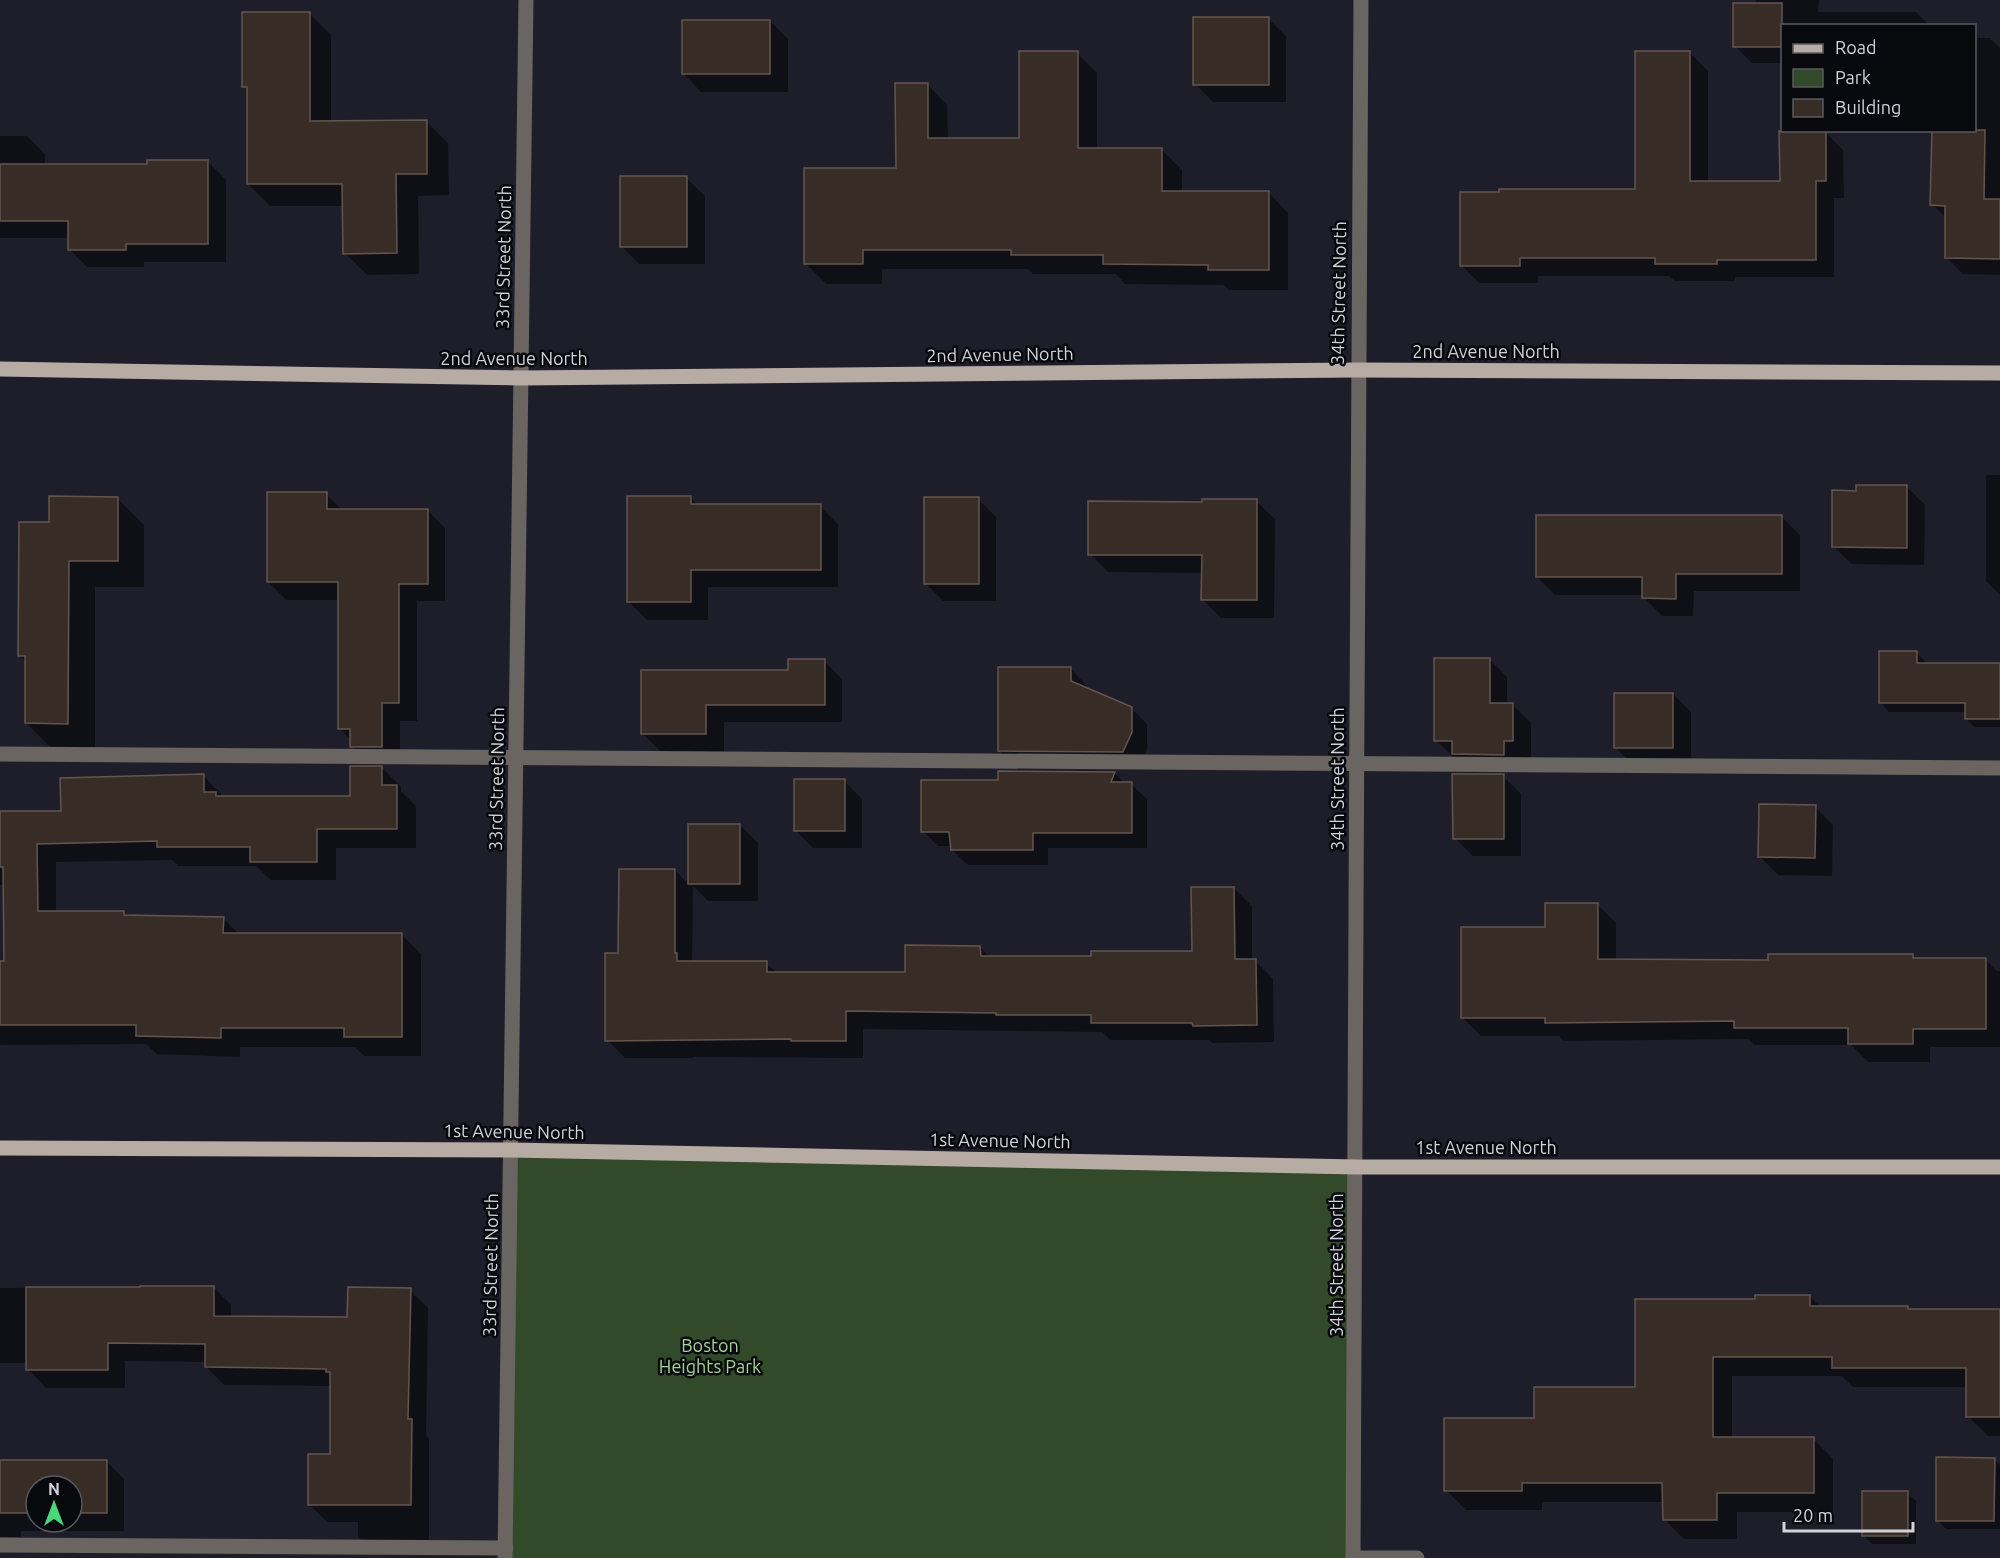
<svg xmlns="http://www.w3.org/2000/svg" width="2000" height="1558" font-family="Ubuntu,sans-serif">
<rect width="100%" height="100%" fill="#1d1e29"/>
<path fill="#324a2a" d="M 511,1150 L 1357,1167 L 1353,1558 L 505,1558 Z"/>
<g fill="#0007" fill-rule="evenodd">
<path d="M 1756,0 L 1819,0 L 1818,12 L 1916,12 L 1930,26 L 1782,26 L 1782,63 L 1752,63 L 1735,46 L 1755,5 Z"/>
<path d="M 309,13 L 331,35 L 331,122 L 426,121 L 448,143 L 449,195 L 418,196 L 419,274 L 367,275 L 345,253 L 344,206 L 270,206 L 248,184 L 248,91 L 244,86 Z"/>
<path d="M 1268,18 L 1286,36 L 1286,102 L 1213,102 L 1195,84 Z"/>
<path d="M 770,21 L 788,39 L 788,92 L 701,92 L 683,73 Z"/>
<path d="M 1974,38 L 1990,38 L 2000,48 L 2000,275 L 1963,274 L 1946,257 L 1947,219 L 1932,204 L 1974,130 Z"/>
<path d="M 1077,53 L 1097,73 L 1097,149 L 1161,149 L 1182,170 L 1182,192 L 1268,192 L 1288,213 L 1288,290 L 1229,290 L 1224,285 L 1125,284 L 1116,274 L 1033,274 L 1028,269 L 882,269 L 882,284 L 826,284 L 805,263 L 897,169 L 927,84 L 947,105 L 948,139 L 1020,139 Z"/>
<path d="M 1690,53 L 1708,71 L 1708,182 L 1781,182 L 1825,132 L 1843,150 L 1844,198 L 1834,198 L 1834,277 L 1735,277 L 1735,281 L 1675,281 L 1669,276 L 1538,276 L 1538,283 L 1479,283 L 1461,265 L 1637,190 Z"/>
<path d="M 0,136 L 27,136 L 45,154 L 45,165 L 149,165 L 208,162 L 226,180 L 226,262 L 144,262 L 144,267 L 87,267 L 69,249 L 69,238 L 0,238 Z"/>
<path d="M 686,178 L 705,196 L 705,264 L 639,264 L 621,246 Z"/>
<path d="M 1986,475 L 2000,475 L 2000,595 L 1986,581 Z"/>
<path d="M 1907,487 L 1925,505 L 1924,565 L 1852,564 L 1833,546 L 1857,492 Z"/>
<path d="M 326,494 L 342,510 L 427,510 L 445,528 L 445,601 L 417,601 L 417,721 L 400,721 L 400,764 L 369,764 L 351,746 L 351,740 L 340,729 L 340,600 L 286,600 L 268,582 Z"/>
<path d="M 690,497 L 699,506 L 820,506 L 838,524 L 838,587 L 708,587 L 708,620 L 647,620 L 629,602 Z"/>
<path d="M 117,498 L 144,525 L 144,587 L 95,587 L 95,750 L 53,750 L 26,723 L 26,662 L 20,656 L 51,524 Z"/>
<path d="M 978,499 L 996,517 L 996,601 L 943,601 L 925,583 Z"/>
<path d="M 1256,501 L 1275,519 L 1274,618 L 1221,618 L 1203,600 L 1203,573 L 1108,572 L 1090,554 L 1203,503 Z"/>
<path d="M 1782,517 L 1800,535 L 1800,591 L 1694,591 L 1693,616 L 1662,616 L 1644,598 L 1644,595 L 1555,595 L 1537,577 Z"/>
<path d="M 1916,653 L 1925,661 L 1925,665 L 2000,665 L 2000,727 L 1975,727 L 1966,719 L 1966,712 L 1889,712 L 1881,703 Z"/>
<path d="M 1489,659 L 1507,677 L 1507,705 L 1513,705 L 1531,723 L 1531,758 L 1521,758 L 1521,772 L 1472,772 L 1458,758 L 1454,758 L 1436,740 Z"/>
<path d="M 824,661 L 842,679 L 842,722 L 724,722 L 724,752 L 661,752 L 643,734 L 643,671 L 790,671 Z"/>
<path d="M 1070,668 L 1086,685 L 1086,689 L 1131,708 L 1147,724 L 1147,749 L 1140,768 L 1016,767 L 999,751 Z"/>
<path d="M 1673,694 L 1691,712 L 1691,765 L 1633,765 L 1615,747 Z"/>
<path d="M 382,768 L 401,787 L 401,791 L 416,806 L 416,848 L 336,848 L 336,880 L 271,880 L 256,866 L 178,866 L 172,860 L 56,862 L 56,913 L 123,913 L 127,917 L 223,918 L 240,935 L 402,935 L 421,954 L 421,1056 L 364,1056 L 355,1047 L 240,1047 L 240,1057 L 157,1054 L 146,1044 L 0,1045 L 0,963 L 5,963 L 5,885 L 0,885 L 0,812 L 63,812 L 204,776 L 223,797 L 351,797 Z"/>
<path d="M 1115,773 L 1125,784 L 1131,784 L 1147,799 L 1147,848 L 1048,848 L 1048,865 L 968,865 L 952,850 L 952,846 L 938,846 L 923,831 L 999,782 Z"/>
<path d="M 1503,776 L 1521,794 L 1521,856 L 1473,856 L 1455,838 Z"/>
<path d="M 844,781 L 862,799 L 862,848 L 813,848 L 795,830 Z"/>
<path d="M 1815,807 L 1833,825 L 1832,876 L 1778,875 L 1760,857 Z"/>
<path d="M 690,825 L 740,825 L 758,843 L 758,901 L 708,901 L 693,886 L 692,963 L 766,963 L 777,973 L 906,973 L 980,947 L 990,958 L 1092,958 L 1193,953 L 1234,888 L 1252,906 L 1252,961 L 1255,961 L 1273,979 L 1274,1042 L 1212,1043 L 1209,1040 L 1110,1040 L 1102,1032 L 863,1029 L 863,1058 L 694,1057 L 694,1058 L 625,1058 L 607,1040 L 620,954 L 675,870 L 690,886 Z"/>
<path d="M 1598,905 L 1616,923 L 1616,961 L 1770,962 L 1912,956 L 1916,959 L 1985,959 L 1997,971 L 2000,971 L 2000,1047 L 1930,1047 L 1930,1062 L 1868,1062 L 1851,1045 L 1754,1045 L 1748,1039 L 1564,1041 L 1559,1036 L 1481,1036 L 1463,1018 L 1546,928 Z"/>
<path d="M 213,1287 L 231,1305 L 231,1317 L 348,1319 L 410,1290 L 428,1308 L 426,1435 L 429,1439 L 429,1555 L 376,1555 L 358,1537 L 358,1522 L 327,1522 L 309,1504 L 331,1455 L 331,1386 L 224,1385 L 206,1367 L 206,1362 L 125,1361 L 125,1388 L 46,1388 L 28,1369 L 28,1363 L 0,1363 L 0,1288 Z"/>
<path d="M 1810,1296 L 1821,1308 L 1907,1308 L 1910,1311 L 2000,1311 L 2000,1436 L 1988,1436 L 1968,1416 L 1968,1387 L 1853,1387 L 1842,1376 L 1732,1376 L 1732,1439 L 1813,1439 L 1833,1459 L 1833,1512 L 1737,1512 L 1737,1539 L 1684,1539 L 1664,1519 L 1664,1502 L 1542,1502 L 1542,1510 L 1466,1510 L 1446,1490 L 1536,1419 L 1637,1389 L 1757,1301 Z"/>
<path d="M 0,1460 L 106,1461 L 124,1479 L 124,1531 L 21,1531 L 21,1537 L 0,1537 ZM 36,1486 L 72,1486 L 72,1522 L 36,1522 Z"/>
<path d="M 1995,1460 L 2000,1465 L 2000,1529 L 1946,1529 L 1937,1520 Z"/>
<path d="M 1907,1493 L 1916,1501 L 1916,1544 L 1872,1544 L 1864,1536 Z"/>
</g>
<g fill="#382c26" stroke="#63564f" stroke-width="1.5">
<rect x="1733" y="3" width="49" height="44"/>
<path d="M 242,12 L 310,12 L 310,121 L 427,120 L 427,174 L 396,174 L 397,253 L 343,254 L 342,184 L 247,184 L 247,87 L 242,87 Z"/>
<rect x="1193" y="17" width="76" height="68"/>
<rect x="682" y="20" width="88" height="54"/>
<path d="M 1019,51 L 1078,51 L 1078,148 L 1162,148 L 1162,191 L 1269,191 L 1269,270 L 1208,270 L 1208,265 L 1103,264 L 1103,255 L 1011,255 L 1011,250 L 863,250 L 863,264 L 804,264 L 804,168 L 896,168 L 895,83 L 928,83 L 928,138 L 1019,138 Z"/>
<path d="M 1635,51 L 1690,51 L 1690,181 L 1780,181 L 1779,131 L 1826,131 L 1826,181 L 1816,181 L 1816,260 L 1717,260 L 1717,264 L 1655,264 L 1655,258 L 1520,258 L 1520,266 L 1460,266 L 1460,192 L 1499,192 L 1499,189 L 1635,189 Z"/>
<path d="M 1932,130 L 1985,130 L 1984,199 L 2000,199 L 2000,259 L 1945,258 L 1945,206 L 1930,205 Z"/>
<path d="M 147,160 L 208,160 L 208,244 L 126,244 L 126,250 L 68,250 L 68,221 L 0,221 L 0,164 L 147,164 Z"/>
<rect x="620" y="176" width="67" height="71"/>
<path d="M 1856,485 L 1907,485 L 1907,548 L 1832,547 L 1832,490 L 1856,491 Z"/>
<path d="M 267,492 L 327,492 L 327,509 L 428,509 L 428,584 L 399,584 L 399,703 L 382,703 L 382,747 L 350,747 L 350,729 L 338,729 L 338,582 L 267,582 Z"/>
<path d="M 49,496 L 118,497 L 118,561 L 69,561 L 68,724 L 25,723 L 25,656 L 18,656 L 19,522 L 49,522 Z"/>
<path d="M 627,496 L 691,496 L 691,504 L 821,504 L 821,570 L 691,570 L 691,602 L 627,602 Z"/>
<rect x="924" y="497" width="55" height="87"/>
<path d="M 1202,499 L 1257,499 L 1257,600 L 1201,600 L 1202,555 L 1088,555 L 1088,501 L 1202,502 Z"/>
<path d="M 1536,515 L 1782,515 L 1782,574 L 1676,574 L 1676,599 L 1642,598 L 1642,577 L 1536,577 Z"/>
<path d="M 1879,651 L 1917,651 L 1917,663 L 2000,663 L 2000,719 L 1965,719 L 1965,703 L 1879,703 Z"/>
<path d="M 1434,658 L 1490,658 L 1490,703 L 1513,703 L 1513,741 L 1504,741 L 1504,755 L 1452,754 L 1452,741 L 1434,741 Z"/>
<path d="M 788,659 L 825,659 L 825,705 L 706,705 L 706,734 L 641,734 L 641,670 L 788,670 Z"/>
<path d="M 998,667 L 1071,667 L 1071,681 L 1132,707 L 1132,732 L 1123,752 L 998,751 Z"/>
<rect x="1614" y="693" width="59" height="55"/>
<path d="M 350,766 L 382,766 L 382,785 L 397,785 L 397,829 L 317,829 L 317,862 L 250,862 L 250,847 L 157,847 L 157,841 L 37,844 L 38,911 L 124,911 L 124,915 L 224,917 L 223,933 L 402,933 L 402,1037 L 344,1037 L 344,1028 L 221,1028 L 221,1038 L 136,1036 L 136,1025 L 0,1025 L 0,961 L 4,961 L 3,867 L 0,867 L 0,811 L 61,811 L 60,778 L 204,774 L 204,792 L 216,792 L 216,796 L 350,796 Z"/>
<path d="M 998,771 L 1115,772 L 1111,782 L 1132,782 L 1132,833 L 1033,833 L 1033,850 L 951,850 L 949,832 L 921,832 L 921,780 L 998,780 Z"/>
<path d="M 1452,774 L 1504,774 L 1504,839 L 1453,839 Z"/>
<rect x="794" y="779" width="51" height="52"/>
<path d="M 1759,804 L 1816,805 L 1815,858 L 1758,857 Z"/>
<rect x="688" y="824" width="52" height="60"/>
<path d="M 619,869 L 675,869 L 675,953 L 677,953 L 677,961 L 767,961 L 767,972 L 905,972 L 905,945 L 980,946 L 981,956 L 1091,956 L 1091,951 L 1192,951 L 1191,887 L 1234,887 L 1235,959 L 1256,959 L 1257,1025 L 1193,1026 L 1192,1023 L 1091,1023 L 1091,1015 L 996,1015 L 996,1013 L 846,1011 L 846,1041 L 791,1041 L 791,1039 L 605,1041 L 605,953 L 618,953 Z"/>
<path d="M 1545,903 L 1598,903 L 1598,959 L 1768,960 L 1768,954 L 1913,954 L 1913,958 L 1986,958 L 1986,1029 L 1913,1029 L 1913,1044 L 1848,1044 L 1848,1028 L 1734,1028 L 1734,1021 L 1545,1023 L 1545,1018 L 1461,1018 L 1461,927 L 1545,927 Z"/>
<path d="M 140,1286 L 214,1286 L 214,1316 L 347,1317 L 348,1287 L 411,1288 L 408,1419 L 412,1419 L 411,1505 L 308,1505 L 308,1454 L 330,1454 L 330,1372 L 326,1372 L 326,1369 L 205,1367 L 205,1344 L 108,1343 L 108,1370 L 26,1370 L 26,1287 L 140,1287 Z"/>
<path d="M 1755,1295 L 1810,1295 L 1810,1306 L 1908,1306 L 1908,1309 L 2000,1309 L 2000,1417 L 1966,1417 L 1966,1368 L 1832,1368 L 1832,1357 L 1713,1357 L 1713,1437 L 1814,1437 L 1814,1493 L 1717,1493 L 1717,1520 L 1663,1520 L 1662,1483 L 1522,1483 L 1522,1491 L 1444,1491 L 1444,1418 L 1534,1418 L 1534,1387 L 1635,1387 L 1635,1299 L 1755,1299 Z"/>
<path d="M 1936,1457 L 1995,1458 L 1994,1521 L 1936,1521 Z"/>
<path d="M 0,1460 L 107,1460 L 107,1513 L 72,1513 L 72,1486 L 36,1486 L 36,1513 L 0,1513 Z"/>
<rect x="1862" y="1491" width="46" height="45"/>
</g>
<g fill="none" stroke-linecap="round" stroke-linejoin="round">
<g stroke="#6a6561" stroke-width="15">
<path d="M 0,754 L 2000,768"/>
<path d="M 0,1545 L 506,1548"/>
<path d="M 505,1558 L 526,0"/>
<path d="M 1353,1558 C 1358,1039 1355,519 1361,0"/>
<path d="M 1353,1558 L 1417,1558"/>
</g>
<g stroke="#b7aca4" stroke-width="15">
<path d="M 0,369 L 521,378 L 1357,370 L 2000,373"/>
<path d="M 0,1148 L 511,1150 L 1357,1167 L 2000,1167"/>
</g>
</g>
<g text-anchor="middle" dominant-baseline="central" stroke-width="5" stroke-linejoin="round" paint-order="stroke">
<g font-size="18" fill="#d2d3da" stroke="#08090d">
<text transform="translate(503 257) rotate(-89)">33rd Street North</text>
<text transform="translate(1338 293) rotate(-89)">34th Street North</text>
<text x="1486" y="351">2nd Avenue North</text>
<text transform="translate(1000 354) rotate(-1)">2nd Avenue North</text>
<text x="514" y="358">2nd Avenue North</text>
<text transform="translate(496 779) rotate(-89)">33rd Street North</text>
<text transform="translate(1337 779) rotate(-90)">34th Street North</text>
<text transform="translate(514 1131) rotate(1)">1st Avenue North</text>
<text transform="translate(1000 1140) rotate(1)">1st Avenue North</text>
<text x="1486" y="1147">1st Avenue North</text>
<text transform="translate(490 1265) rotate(-89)">33rd Street North</text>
<text transform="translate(1336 1265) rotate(-90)">34th Street North</text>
</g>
<g font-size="18" fill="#a3d493" stroke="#08090d">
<text x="710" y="1345">Boston<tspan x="710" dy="21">Heights Park</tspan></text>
</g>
</g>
<rect x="1781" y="24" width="195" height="108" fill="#08090d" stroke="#595a5f" stroke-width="1.5"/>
<rect x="1793" y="44" width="30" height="9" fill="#b7aca4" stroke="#595a5f" stroke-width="1.5"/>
<text x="1835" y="54" font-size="18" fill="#d2d3da">Road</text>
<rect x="1793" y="69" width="30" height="18" fill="#324a2a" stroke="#595a5f" stroke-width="1.5"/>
<text x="1835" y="84" font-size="18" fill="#d2d3da">Park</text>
<rect x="1793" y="99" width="30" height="18" fill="#382c26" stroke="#595a5f" stroke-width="1.5"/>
<text x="1835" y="114" font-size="18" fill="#d2d3da">Building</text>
<g transform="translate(54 1504)"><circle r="28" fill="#08090d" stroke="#595a5f" stroke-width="1.5"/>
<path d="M0-4.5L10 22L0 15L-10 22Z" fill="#48d779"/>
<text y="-9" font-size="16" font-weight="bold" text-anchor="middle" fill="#d2d3da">N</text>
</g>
<path d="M1784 1522v9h129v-9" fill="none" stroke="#d2d3da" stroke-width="3"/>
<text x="1793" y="1522" font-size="18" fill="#d2d3da" stroke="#08090d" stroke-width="4.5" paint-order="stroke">20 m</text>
</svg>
